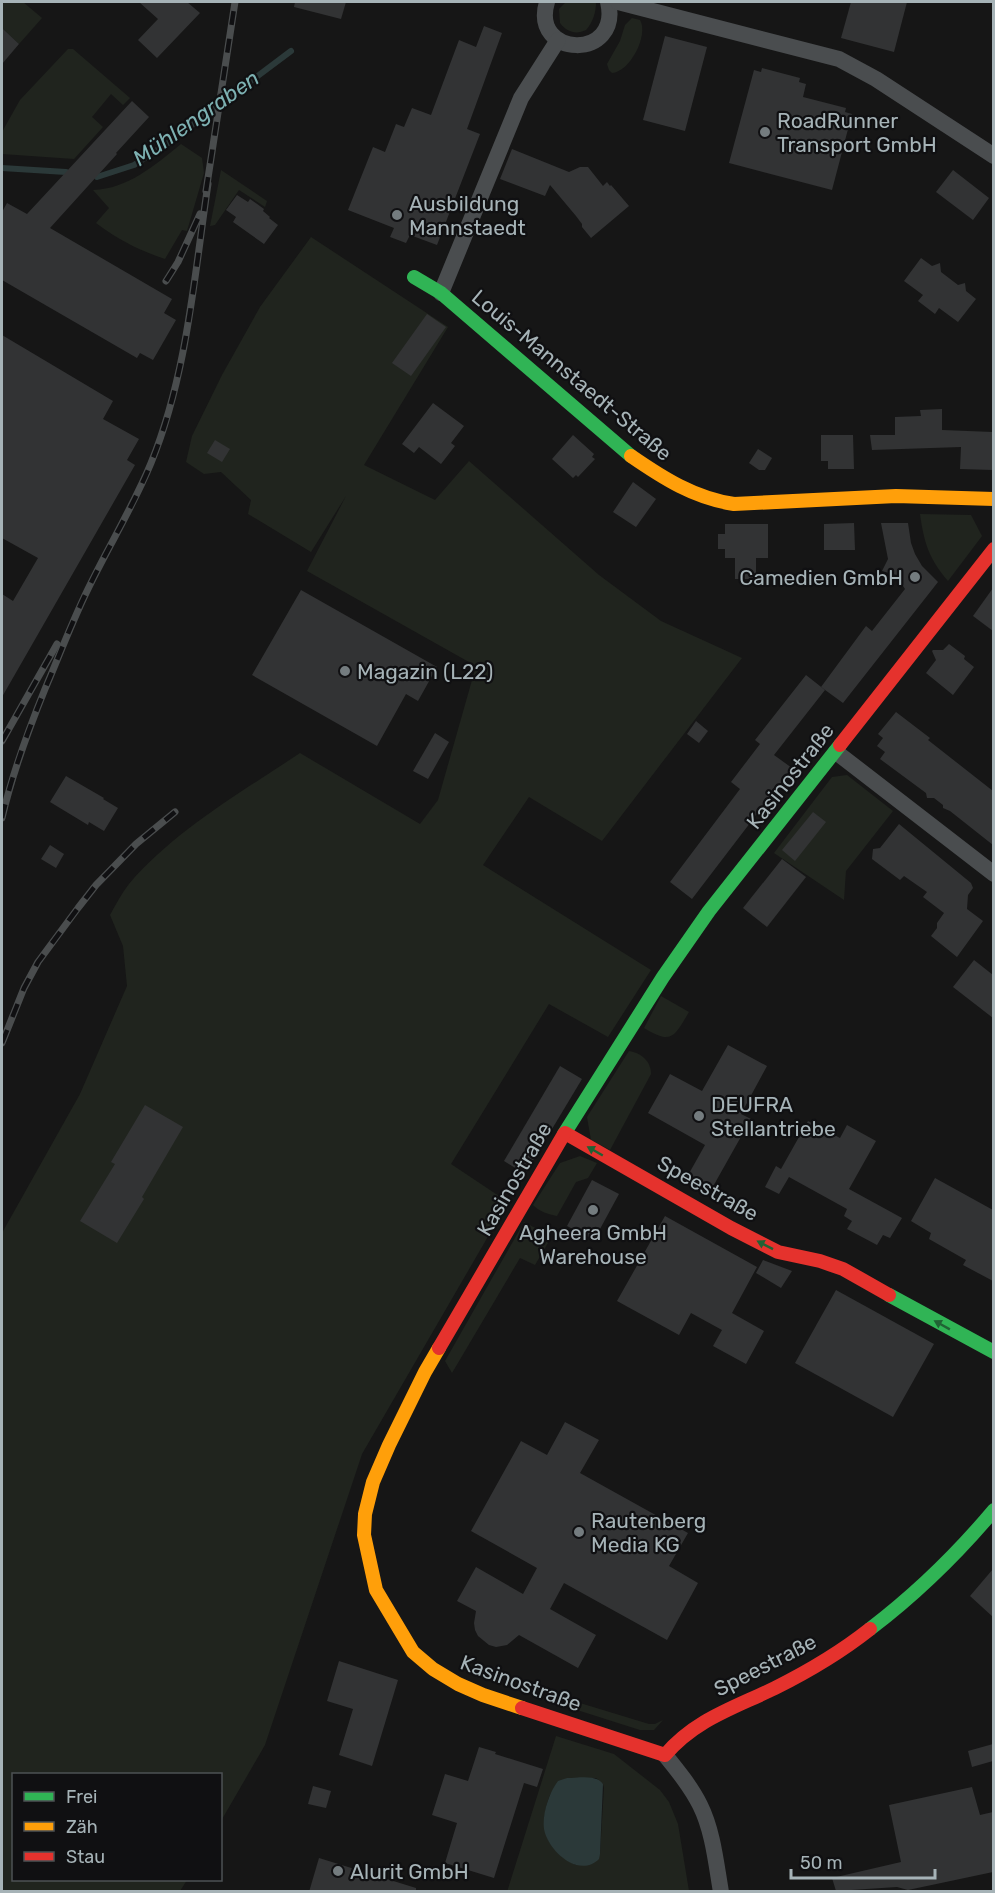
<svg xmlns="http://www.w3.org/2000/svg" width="995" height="1893" font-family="Rubik,sans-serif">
<rect width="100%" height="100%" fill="#161616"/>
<g fill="#20241e" fill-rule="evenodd">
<path d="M 2,2 L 23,2 L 42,18 L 19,44 L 2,28 Z"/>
<path d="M 566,2 L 596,2 C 596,12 593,22 586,30 C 576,35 567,32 560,23 L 559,9 Z"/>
<path d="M 632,18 L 640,20 C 649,35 630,72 612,73 L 609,70 L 607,64 L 620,41 L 625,25 Z"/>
<path d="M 68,49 L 73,49 L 130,98 L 123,105 L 111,94 L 92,117 L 103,127 L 74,159 L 2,154 L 2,132 L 20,100 Z"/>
<path d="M 181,144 L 202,158 L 204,173 L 187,231 L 182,230 L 165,259 C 138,250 119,240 96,223 L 109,208 L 93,190 C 128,189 155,165 181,144 Z"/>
<path d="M 221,170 L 267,201 L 265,207 L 239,190 L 215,225 L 210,226 Z"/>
<path d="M 311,237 L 448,327 L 364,465 L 435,500 L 469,461 L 599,575 L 661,621 L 742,658 L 602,841 L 529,797 L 483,865 L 651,970 L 608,1037 L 549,1004 L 451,1164 L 508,1202 L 362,1454 L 265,1745 L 221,1821 L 220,1774 L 14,1774 L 14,1880 L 187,1880 L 180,1891 L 2,1892 L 2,1233 L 80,1094 L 127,986 L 123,946 L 110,915 C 116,904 122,893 129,884 C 175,830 242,792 300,753 L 420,824 L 438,800 L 476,666 L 307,571 L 346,496 L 311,552 L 248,514 L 251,500 L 221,472 L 204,474 L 186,462 L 192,436 L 222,375 L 260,307 Z"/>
<path d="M 920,514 L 971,515 L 982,536 L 948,581 C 929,559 924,543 920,514 Z"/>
<path d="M 847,775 L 893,811 L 846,871 L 844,900 L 774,853 L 832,777 Z"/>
<path d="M 661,996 L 689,1012 C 674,1037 672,1045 644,1028 Z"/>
<path d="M 629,1051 C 641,1053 651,1061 651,1074 L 610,1150 L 591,1140 L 587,1117 Z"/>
<path d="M 580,1156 L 597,1163 L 588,1178 L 576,1182 L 557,1216 C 548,1214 540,1212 533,1205 L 560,1163 Z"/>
<path d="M 524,1222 L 539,1230 L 548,1243 L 535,1265 L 520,1258 L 452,1373 L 445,1361 Z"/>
<path d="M 580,1703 L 649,1724 L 655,1724 L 663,1720 L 654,1730 L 640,1730 L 577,1710 Z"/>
<path d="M 556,1736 L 614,1754 L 660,1790 L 669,1802 L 678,1824 L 689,1891 L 507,1892 ZM 567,1778 L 596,1778 L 603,1784 L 604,1788 L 600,1854 L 576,1865 C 552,1853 540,1836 546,1808 C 547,1804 548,1799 550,1795 C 555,1789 561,1783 567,1778 Z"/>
</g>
<path fill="#2b3939" d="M 567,1778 C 578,1778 596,1774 603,1784 L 600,1854 L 599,1859 C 579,1879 548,1851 544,1829 C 542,1814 549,1793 558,1781 Z"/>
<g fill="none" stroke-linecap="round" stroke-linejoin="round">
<g stroke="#2b3939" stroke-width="6">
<path d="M 2,168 L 66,172"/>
<path d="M 97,177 L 134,165 L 168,143 L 291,51"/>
</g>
</g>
<g fill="#323334">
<path d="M 139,2 L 187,2 L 200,13 L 157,58 L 138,40 L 158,19 Z"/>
<path d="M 295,2 L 346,2 L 341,19 L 294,7 Z"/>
<path d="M 851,2 L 907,2 L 894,52 L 841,38 Z"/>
<path d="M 484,26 L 502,33 L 467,129 L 480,134 L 437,245 L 410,235 L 406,243 L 390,237 L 394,228 L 348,210 L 373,147 L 385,152 L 396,124 L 404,127 L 412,108 L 431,115 L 459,40 L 476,47 Z"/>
<path d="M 2,28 L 19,44 L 2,64 Z"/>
<path d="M 665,36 L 707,47 L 685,131 L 643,120 Z"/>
<path d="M 762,68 L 800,78 L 799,82 L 806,84 L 803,97 L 846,108 L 845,112 L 852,114 L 832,190 L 729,163 L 754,70 L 761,72 Z"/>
<path d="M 132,101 L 149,117 L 116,153 L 117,154 L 50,228 L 172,299 L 164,313 L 176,320 L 153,360 L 140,353 L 137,358 L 2,280 L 2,212 L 7,203 L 27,214 Z"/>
<path d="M 512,149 L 569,172 L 580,167 L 588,167 L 603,186 L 607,182 L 610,186 L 611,185 L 629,206 L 591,238 L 582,227 L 582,224 L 576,216 L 550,185 L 545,196 L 500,179 Z"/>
<path d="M 953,170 L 989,198 L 973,220 L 936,192 Z"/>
<path d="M 237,195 L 248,202 L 250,199 L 264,209 L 263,211 L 270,217 L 269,218 L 278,225 L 264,244 L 233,222 L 236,217 L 226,210 Z"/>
<path d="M 921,258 L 932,266 L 940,263 L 941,272 L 958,285 L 965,283 L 966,291 L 976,299 L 958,322 L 939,308 L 935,314 L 918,301 L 923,295 L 904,281 Z"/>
<path d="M 427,314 L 446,327 L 411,376 L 392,363 Z"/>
<path d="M 2,335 L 113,401 L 103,419 L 139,439 L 127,460 L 135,465 L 2,697 L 2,594 L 13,601 L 38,558 L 2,538 Z"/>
<path d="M 433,403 L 464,426 L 451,443 L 455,446 L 441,464 L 419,447 L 414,453 L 402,444 Z"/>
<path d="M 942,409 L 942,430 L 993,432 L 993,470 L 960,469 L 961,447 L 872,450 L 870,435 L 895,435 L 895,417 L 921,416 L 920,410 Z"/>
<path d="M 573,435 L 594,454 L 592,457 L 595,459 L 578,477 L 576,475 L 573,478 L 552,459 Z"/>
<path d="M 821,435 L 853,435 L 854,469 L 828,469 L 828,461 L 821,461 Z"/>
<path d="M 215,440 L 230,449 L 222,462 L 207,453 Z"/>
<path d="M 758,449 L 772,458 L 765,470 L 759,470 L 749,463 Z"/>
<path d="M 633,482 L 656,499 L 636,527 L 613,512 Z"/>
<path d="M 854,523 L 855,550 L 824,550 L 824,524 Z"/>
<path d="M 881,523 L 908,523 L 911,543 L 915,554 L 922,566 L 938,582 L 843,703 L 821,687 L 866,626 L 872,631 L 905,589 L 896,575 L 882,571 L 888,559 Z"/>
<path d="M 725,524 L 768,524 L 768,558 L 756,558 L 756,579 L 735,579 L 735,558 L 725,558 L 725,549 L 718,549 L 718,534 L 725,534 Z"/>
<path d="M 993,588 L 993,631 L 973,616 Z"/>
<path d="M 301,590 L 437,667 L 418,701 L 406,694 L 377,746 L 252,675 Z"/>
<path d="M 949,644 L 965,656 L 964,659 L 974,667 L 953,695 L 926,673 L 936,660 L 932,651 L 933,650 L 943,650 Z"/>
<path d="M 806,675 L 825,690 L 774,755 L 792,768 L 692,899 L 670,882 L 740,789 L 731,782 L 760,744 L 755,740 Z"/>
<path d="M 896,712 L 930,738 L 928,740 L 993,791 L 993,845 L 950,811 L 943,808 L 943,805 L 934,798 L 927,798 L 926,793 L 880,759 L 885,752 L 877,746 L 883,738 L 878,734 Z"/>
<path d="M 696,721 L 708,731 L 699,743 L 687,734 Z"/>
<path d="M 435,733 L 449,742 L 428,779 L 413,771 Z"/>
<path d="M 66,776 L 104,798 L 103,799 L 118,808 L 104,831 L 89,822 L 88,825 L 50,802 Z"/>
<path d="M 813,812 L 826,822 L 795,861 L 782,850 Z"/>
<path d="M 899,824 L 971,883 L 973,888 L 968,895 L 967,909 L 983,921 L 957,957 L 931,936 L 937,928 L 937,923 L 944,913 L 923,897 L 927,892 L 904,876 L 900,880 L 872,859 L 873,849 L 880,848 Z"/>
<path d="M 50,845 L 64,854 L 56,868 L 41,859 Z"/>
<path d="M 782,859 L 806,877 L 767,927 L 743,908 Z"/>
<path d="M 974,960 L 993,975 L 993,1018 L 953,987 Z"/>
<path d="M 728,1045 L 767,1066 L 741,1114 L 751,1119 L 711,1190 L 687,1177 L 705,1145 L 648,1113 L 670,1074 L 702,1091 Z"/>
<path d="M 560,1066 L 582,1079 L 525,1174 L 504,1161 Z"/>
<path d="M 145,1105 L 183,1127 L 142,1197 L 144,1199 L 117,1243 L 80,1221 L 115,1164 L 111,1162 Z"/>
<path d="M 808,1121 L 840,1138 L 847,1125 L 876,1141 L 849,1189 L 902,1218 L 890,1238 L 883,1235 L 877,1245 L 847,1229 L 852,1221 L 844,1216 L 847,1209 L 789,1177 L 779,1194 L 765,1187 L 776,1166 L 781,1169 Z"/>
<path d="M 935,1178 L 993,1210 L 993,1281 L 963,1265 L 966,1260 L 929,1239 L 931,1233 L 911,1221 Z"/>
<path d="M 592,1180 L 619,1194 L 594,1240 L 567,1226 Z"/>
<path d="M 665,1216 L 757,1267 L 732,1313 L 764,1331 L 746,1364 L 713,1346 L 722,1330 L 691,1313 L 679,1335 L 617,1301 Z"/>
<path d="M 763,1260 L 792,1271 L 781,1288 L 756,1273 Z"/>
<path d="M 836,1290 L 934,1344 L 893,1417 L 795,1363 Z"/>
<path d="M 565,1422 L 599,1440 L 580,1473 L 688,1533 L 669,1566 L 698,1583 L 667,1640 L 564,1583 L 550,1609 L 596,1635 L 578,1668 L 519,1635 L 507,1645 L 496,1647 L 489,1645 L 478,1636 L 475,1630 L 474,1623 L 476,1611 L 457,1601 L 476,1567 L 523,1594 L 537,1568 L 471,1531 L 521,1441 L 547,1455 Z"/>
<path d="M 993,1569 L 993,1617 L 970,1596 Z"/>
<path d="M 339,1661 L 398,1680 L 372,1766 L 339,1755 L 353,1709 L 327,1701 Z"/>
<path d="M 993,1744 L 993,1761 L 972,1767 L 968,1751 Z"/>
<path d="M 479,1747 L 496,1752 L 495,1754 L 543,1769 L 537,1787 L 524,1783 L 494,1878 L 445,1863 L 457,1823 L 432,1815 L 445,1774 L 468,1781 Z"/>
<path d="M 313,1786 L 331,1791 L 326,1808 L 308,1804 Z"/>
<path d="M 972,1787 L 980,1815 L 993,1812 L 993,1872 L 908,1890 L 897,1887 L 836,1891 L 832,1878 L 901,1862 L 889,1805 Z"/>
<path d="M 319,1858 L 416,1888 L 416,1892 L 309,1892 Z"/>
</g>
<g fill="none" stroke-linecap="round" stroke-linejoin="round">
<g stroke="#4a4d4f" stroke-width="16">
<path d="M 547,2 C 530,58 622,61 608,2"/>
<path d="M 618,2 L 839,59 L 876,79 L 994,156"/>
<path d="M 441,293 L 521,98 L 558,40"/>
<path d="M 836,752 L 994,874"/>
<path d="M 665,1755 C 678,1771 691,1787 700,1805 C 713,1831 716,1863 721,1892"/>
</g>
<g stroke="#30b455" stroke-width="14">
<path d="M 414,277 L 441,293 L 631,456"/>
<path d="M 564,1134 L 663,977 L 709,911 L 840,745"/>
<path d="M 889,1295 L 994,1352"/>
<path d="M 870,1629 C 916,1594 957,1554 994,1510"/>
</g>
<g stroke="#ff9f0a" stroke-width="14">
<path d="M 631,456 C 663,478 694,498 734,504 L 896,496 L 994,499"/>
<path d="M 439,1348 L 425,1372 L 389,1445 L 373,1482 L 365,1514 L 364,1535 L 376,1590 L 413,1652 L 433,1669 L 458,1684 L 483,1695 L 522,1708"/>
</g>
<g stroke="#e5322d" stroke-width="14">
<path d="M 840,745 L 994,549"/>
<path d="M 565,1133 L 731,1228 L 778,1252 L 820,1261 L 843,1269 L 889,1295"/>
<path d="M 439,1348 L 564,1134"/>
<path d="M 522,1708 L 665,1755 C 696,1719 734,1708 775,1688 C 809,1671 841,1652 870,1629"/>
</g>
<defs>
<g id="rail">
<path d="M 206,191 L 235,2"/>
<path d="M 166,281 L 178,262 L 200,214"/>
<path d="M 2,741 L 57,644"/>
<path d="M 2,818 C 12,774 28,731 45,689 C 59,656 72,622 88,589 C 108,547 133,507 151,463 C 187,375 194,278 208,184"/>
<path d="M 2,1043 L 24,988 L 38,962 L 78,908 L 96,885 L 136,844 L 175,812"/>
</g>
</defs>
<use href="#rail" stroke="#4a4d4e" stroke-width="7"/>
<use href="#rail" stroke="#101012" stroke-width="4.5" stroke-dasharray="14" stroke-linecap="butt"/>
</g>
<defs><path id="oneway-solid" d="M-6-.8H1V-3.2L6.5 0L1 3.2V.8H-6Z" transform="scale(1.5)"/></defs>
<g fill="#206234">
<use href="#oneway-solid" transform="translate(595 1151) rotate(-150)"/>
<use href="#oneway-solid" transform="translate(765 1245) rotate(-153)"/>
<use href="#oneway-solid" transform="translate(942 1325) rotate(-151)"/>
</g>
<g fill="#747c7f" stroke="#101012" stroke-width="2">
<circle cx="765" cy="132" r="6"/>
<circle cx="397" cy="215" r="6"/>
<circle cx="915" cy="577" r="6"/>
<circle cx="345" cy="671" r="6"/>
<circle cx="699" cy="1116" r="6"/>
<circle cx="593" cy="1210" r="6"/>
<circle cx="579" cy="1532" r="6"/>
<circle cx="338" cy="1871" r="6"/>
</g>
<g text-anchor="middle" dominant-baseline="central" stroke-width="4.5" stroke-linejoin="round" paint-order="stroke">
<g font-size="21" fill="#a6b3b7" stroke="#101012" text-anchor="start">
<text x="777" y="120">RoadRunner<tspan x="777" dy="24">Transport GmbH</tspan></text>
<text x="409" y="203">Ausbildung<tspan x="409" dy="24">Mannstaedt</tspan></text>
<text x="903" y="577" text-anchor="end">Camedien GmbH</text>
<text x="357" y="671">Magazin (L22)</text>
<text x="711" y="1104">DEUFRA<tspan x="711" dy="24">Stellantriebe</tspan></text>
<text x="593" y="1232" text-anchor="middle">Agheera GmbH<tspan x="593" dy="24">Warehouse</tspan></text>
<text x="591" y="1520">Rautenberg<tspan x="591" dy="24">Media KG</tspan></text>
<text x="350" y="1871">Alurit GmbH</text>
</g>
<g font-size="21" fill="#a6b3b7" stroke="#101012">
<text transform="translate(572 375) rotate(40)">Louis-Mannstaedt-Straße</text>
<text transform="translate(790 776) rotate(-52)">Kasinostraße</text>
<text transform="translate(514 1179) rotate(-60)">Kasinostraße</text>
<text transform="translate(708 1188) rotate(29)">Speestraße</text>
<text transform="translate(765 1665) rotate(-27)">Speestraße</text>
<text transform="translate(521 1683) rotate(20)">Kasinostraße</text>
</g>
<g font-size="22" font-style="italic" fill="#7db1b2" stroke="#101012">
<text transform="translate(196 118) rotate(-35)">Mühlengraben</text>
</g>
</g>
<rect width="995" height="1893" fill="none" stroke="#a6b3b7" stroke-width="6"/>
<rect x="12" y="1773" width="210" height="108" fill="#101012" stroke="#4c5154" stroke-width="1.5"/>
<rect x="24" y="1792" width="30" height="9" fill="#30b455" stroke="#4c5154" stroke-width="1.5"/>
<text x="66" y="1803" font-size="18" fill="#a6b3b7">Frei</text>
<rect x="24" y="1822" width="30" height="9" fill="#ff9f0a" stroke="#4c5154" stroke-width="1.5"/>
<text x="66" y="1833" font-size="18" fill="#a6b3b7">Zäh</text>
<rect x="24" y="1852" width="30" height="9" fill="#e5322d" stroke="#4c5154" stroke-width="1.5"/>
<text x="66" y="1863" font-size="18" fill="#a6b3b7">Stau</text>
<path d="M791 1869v9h144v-9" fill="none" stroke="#a6b3b7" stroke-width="3"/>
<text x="800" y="1869" font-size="18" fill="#a6b3b7" stroke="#101012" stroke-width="4.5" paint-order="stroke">50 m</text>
</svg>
